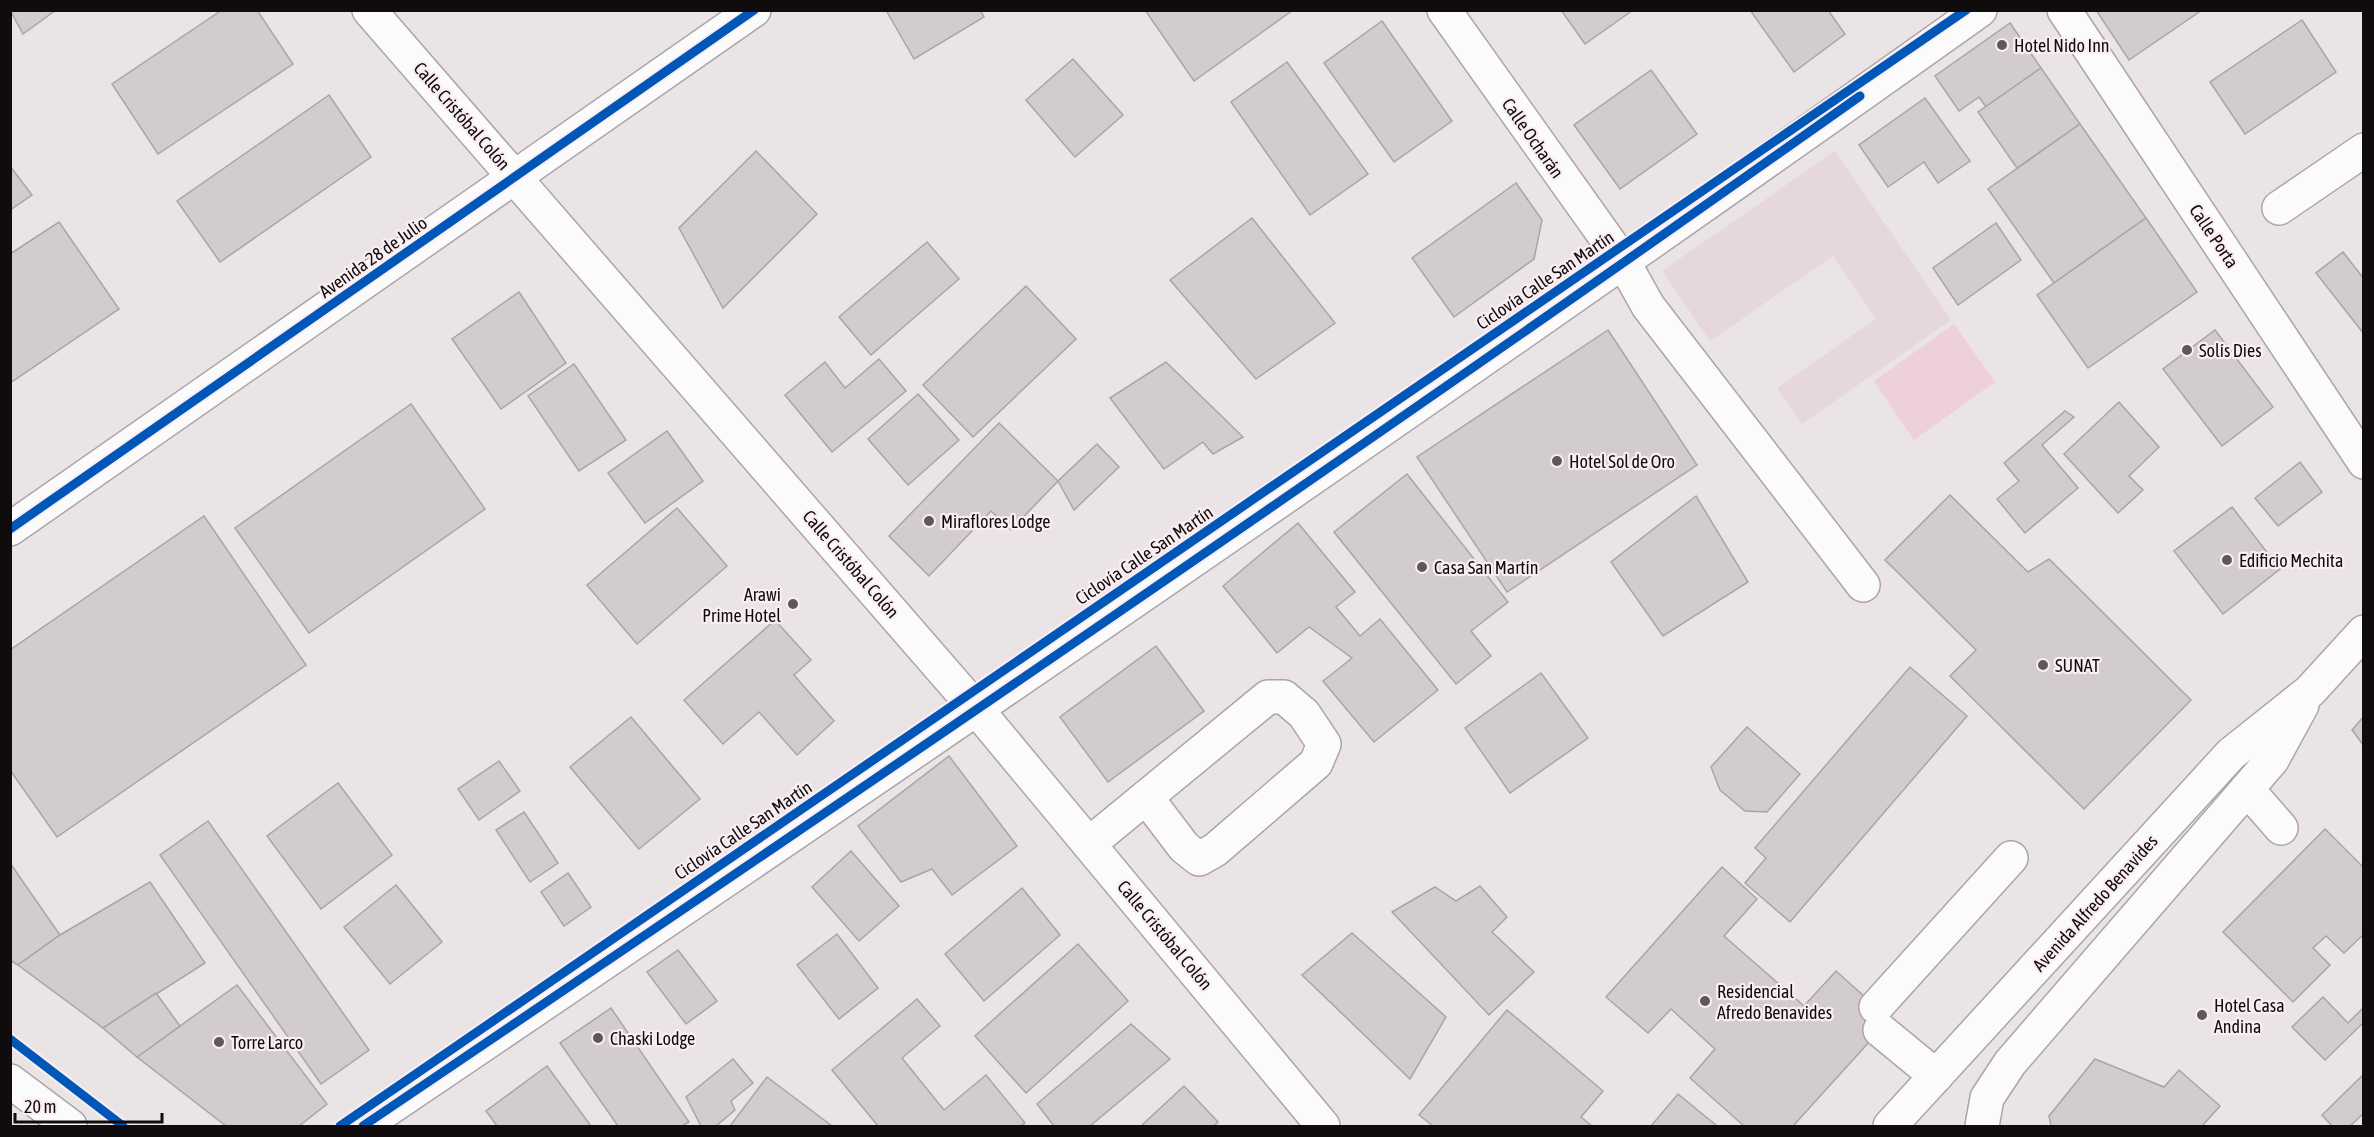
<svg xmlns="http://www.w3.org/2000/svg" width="2374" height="1137" font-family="'Asap Condensed',sans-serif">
<rect width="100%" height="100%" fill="#ebe4e7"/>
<path fill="#e6d7dd" d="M 1835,151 L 1951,320 L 1802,424 L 1777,388 L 1876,319 L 1833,256 L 1710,341 L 1662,271 Z"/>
<path fill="#edd0db" d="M 1954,324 L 1995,382 L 1914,440 L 1874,381 Z"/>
<g fill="#d2ccce" stroke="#aaa4a7" stroke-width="1.5">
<path d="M 10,10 L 56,10 L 23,34 Z"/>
<path d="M 222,10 L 257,10 L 293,64 L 158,154 L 112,84 Z"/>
<path d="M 886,10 L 980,10 L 984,17 L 914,59 Z"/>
<path d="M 1145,10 L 1293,10 L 1194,81 Z"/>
<path d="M 1561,10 L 1633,10 L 1585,44 Z"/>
<path d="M 1750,10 L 1828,10 L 1845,34 L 1794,72 Z"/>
<path d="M 2096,10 L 2202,10 L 2129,60 Z"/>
<path d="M 2302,20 L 2336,72 L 2245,134 L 2210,82 Z"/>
<path d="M 1382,21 L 1452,121 L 1394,162 L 1324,63 Z"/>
<path d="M 2010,23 L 2041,68 L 1986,107 L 1979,97 L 1959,111 L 1935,76 Z"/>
<path d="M 1073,59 L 1123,115 L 1075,157 L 1026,100 Z"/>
<path d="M 1287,62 L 1368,174 L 1310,215 L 1231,102 Z"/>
<path d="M 2041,68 L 2080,124 L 2017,168 L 1978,112 Z"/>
<path d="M 1651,70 L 1697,134 L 1620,189 L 1574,125 Z"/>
<path d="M 329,95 L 371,157 L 220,262 L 177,201 Z"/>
<path d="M 1925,98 L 1970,161 L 1938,183 L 1924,162 L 1888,187 L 1859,145 Z"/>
<path d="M 2080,124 L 2146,218 L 2054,283 L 1988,189 Z"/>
<path d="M 756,151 L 817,214 L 723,308 L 679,228 Z"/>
<path d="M 10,166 L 32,195 L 10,210 Z"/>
<path d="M 1516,183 L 1542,220 L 1534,259 L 1454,317 L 1412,258 Z"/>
<path d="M 1252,218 L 1335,323 L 1256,379 L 1170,280 Z"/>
<path d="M 2146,218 L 2197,292 L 2088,368 L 2037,295 Z"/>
<path d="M 59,222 L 119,309 L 10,383 L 10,254 Z"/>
<path d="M 1996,223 L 2021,260 L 1958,305 L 1933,268 Z"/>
<path d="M 927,242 L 959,279 L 871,355 L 839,317 Z"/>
<path d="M 2343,252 L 2364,279 L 2364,334 L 2316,273 Z"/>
<path d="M 1026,286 L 1076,339 L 973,437 L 923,385 Z"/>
<path d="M 519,292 L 566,363 L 501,409 L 452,339 Z"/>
<path d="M 1608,330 L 1697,465 L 1507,592 L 1417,457 Z"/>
<path d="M 2215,330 L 2273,407 L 2222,446 L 2163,369 Z"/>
<path d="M 879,359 L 906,391 L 832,452 L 785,395 L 825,362 L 845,388 Z"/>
<path d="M 1166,362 L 1243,437 L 1213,454 L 1203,442 L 1164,469 L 1110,398 Z"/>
<path d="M 574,364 L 626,440 L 579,471 L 528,396 Z"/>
<path d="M 918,394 L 959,440 L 908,485 L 868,439 Z"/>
<path d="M 2119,402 L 2159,447 L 2129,476 L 2143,490 L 2118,513 L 2064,454 Z"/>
<path d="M 411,404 L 485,509 L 309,633 L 235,528 Z"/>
<path d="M 2065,411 L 2074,417 L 2042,445 L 2078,488 L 2025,533 L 1997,499 L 2019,481 L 2004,463 Z"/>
<path d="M 999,423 L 1058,481 L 1011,530 L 991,511 L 929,576 L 889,536 Z"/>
<path d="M 667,431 L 703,481 L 645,523 L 608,473 Z"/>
<path d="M 1097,444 L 1119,467 L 1074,510 L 1058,481 Z"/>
<path d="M 2300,462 L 2322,492 L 2278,526 L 2255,498 Z"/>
<path d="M 1407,474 L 1508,602 L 1471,631 L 1491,656 L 1456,684 L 1334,532 Z"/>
<path d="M 1950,495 L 2028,572 L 2049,559 L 2191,700 L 2084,809 L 1950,676 L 1976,650 L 1885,560 Z"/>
<path d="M 1696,496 L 1748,582 L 1663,636 L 1611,562 Z"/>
<path d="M 2232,507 L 2280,569 L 2223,614 L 2174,551 Z"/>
<path d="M 677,508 L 727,566 L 637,644 L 587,585 Z"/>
<path d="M 204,516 L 306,665 L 57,837 L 10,770 L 10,650 Z"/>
<path d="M 1298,523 L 1355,592 L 1336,607 L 1360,636 L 1380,619 L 1438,690 L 1374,742 L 1323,681 L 1352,658 L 1309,627 L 1277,653 L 1223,586 Z"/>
<path d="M 775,620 L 811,660 L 794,675 L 834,721 L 797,755 L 759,712 L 723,744 L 684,700 Z"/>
<path d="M 1156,646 L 1204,711 L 1108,782 L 1060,717 Z"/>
<path d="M 1910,667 L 1967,716 L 1790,922 L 1745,883 L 1766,858 L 1755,848 Z"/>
<path d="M 1541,673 L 1588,738 L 1510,793 L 1465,728 Z"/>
<path d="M 2364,716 L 2364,746 L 2352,730 Z"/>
<path d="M 631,717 L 700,799 L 639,849 L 570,767 Z"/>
<path d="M 1747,727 L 1800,774 L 1767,812 L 1745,811 L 1720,790 L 1711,767 Z"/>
<path d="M 949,756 L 1017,846 L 952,895 L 932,869 L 901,882 L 858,826 Z"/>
<path d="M 499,761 L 520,791 L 479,820 L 458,789 Z"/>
<path d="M 338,783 L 392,855 L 321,909 L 267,836 Z"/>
<path d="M 524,812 L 558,863 L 530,882 L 496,830 Z"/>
<path d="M 208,821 L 369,1050 L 321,1084 L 160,855 Z"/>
<path d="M 2325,829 L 2364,868 L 2364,934 L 2344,953 L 2326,936 L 2313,948 L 2330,965 L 2293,1002 L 2223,932 Z"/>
<path d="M 851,851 L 899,906 L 859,941 L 812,887 Z"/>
<path d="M 10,863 L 60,935 L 18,965 L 10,960 Z"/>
<path d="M 1722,867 L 1757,899 L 1724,936 L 1804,1006 L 1836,971 L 1876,1007 L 1880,1030 L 1793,1126 L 1744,1126 L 1690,1078 L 1715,1049 L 1671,1009 L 1648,1033 L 1606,997 Z"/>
<path d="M 568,873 L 591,907 L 564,926 L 541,892 Z"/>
<path d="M 150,882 L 205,963 L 103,1028 L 18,965 L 60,935 Z"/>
<path d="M 396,885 L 442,942 L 390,984 L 344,927 Z"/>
<path d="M 1480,886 L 1507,917 L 1492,932 L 1534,972 L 1489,1015 L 1392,912 L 1435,887 L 1456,901 Z"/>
<path d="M 1022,888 L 1060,935 L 984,1001 L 945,954 Z"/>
<path d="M 1352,933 L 1446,1017 L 1410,1079 L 1302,975 Z"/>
<path d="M 837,934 L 878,988 L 839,1019 L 797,965 Z"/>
<path d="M 1078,944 L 1128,1001 L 1026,1093 L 975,1036 Z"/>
<path d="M 678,950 L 717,1001 L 686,1024 L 647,972 Z"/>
<path d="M 237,985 L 327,1104 L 299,1126 L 226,1126 L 137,1057 Z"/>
<path d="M 156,993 L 180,1026 L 137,1057 L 103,1028 Z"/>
<path d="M 2323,997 L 2348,1023 L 2364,1007 L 2364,1022 L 2325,1060 L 2292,1027 Z"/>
<path d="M 917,999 L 940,1026 L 902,1058 L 944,1110 L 986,1075 L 1025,1123 L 1020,1126 L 878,1126 L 832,1070 Z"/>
<path d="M 611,1008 L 689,1122 L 682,1126 L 618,1126 L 560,1043 Z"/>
<path d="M 1507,1010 L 1603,1091 L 1581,1117 L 1592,1126 L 1433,1126 L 1419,1115 Z"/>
<path d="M 1131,1024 L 1170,1059 L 1090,1126 L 1054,1126 L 1037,1104 Z"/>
<path d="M 733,1059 L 753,1083 L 731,1101 L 735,1110 L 716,1126 L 701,1126 L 686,1097 Z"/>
<path d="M 2095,1059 L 2164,1087 L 2179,1070 L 2220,1106 L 2202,1126 L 2051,1126 L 2049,1116 Z"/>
<path d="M 547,1066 L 591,1126 L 497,1126 L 486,1111 Z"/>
<path d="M 2364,1074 L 2364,1113 L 2350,1126 L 2332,1126 L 2322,1115 Z"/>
<path d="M 767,1077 L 832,1126 L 730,1126 Z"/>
<path d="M 1184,1086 L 1218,1122 L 1214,1126 L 1141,1126 Z"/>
<path d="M 1678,1094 L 1717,1126 L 1651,1126 Z"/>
</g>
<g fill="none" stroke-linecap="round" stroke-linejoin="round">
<defs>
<g id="minor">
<path d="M 369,10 L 978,711 L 1323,1126"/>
<path d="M 1444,10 L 1624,263 L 1648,306 L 1863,585"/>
<path d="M 2064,10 L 2364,462"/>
<path d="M 2279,208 L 2364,150"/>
<path d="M 10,529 L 754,10"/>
<path d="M 2247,789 L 2281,828"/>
<path d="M 1089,844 L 1268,697 L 1284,697 L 1304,714 L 1324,744 L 1316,763 L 1215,850 L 1199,859 L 1184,847 L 1146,797"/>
<path d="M 1876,1007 L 2011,858"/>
<path d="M 1880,1030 L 1936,1076"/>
<path d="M 363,1126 C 906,759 1446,390 1980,10"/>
</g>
<g id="major">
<path d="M 10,1081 L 70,1126"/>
<path d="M 1890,1126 L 2231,754 L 2310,691 L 2364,632"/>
<path d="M 1982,1126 L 1987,1098 L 2010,1063 L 2272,760 L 2302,705"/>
</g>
</defs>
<use href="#minor" stroke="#aba5a7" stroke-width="36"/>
<use href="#major" stroke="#aba5a7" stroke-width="36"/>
<use href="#minor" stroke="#fcfbfb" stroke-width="33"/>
<use href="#major" stroke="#fcfbfb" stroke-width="33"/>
<defs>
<g id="cycleway">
<path d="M 10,529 L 754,10"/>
<path d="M 10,1039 L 123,1126"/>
<path d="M 340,1126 L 1966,10"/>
<path d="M 363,1126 C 865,787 1366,446 1860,96"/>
</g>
</defs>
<use href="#cycleway" stroke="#fbeef3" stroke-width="13"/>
<use href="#cycleway" stroke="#0057b8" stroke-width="9"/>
</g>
<g fill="#5d585a" stroke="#fbeef3" stroke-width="2">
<circle cx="2002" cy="45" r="6"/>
<circle cx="2187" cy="350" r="6"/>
<circle cx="1557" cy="461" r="6"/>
<circle cx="929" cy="521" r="6"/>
<circle cx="2227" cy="560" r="6"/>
<circle cx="1422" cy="567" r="6"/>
<circle cx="793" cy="604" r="6"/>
<circle cx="2043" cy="665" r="6"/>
<circle cx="1705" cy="1001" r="6"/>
<circle cx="2202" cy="1015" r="6"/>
<circle cx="598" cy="1038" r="6"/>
<circle cx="219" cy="1042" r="6"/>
</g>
<g text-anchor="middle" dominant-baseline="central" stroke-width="4.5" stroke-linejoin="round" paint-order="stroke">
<g font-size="18" fill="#100c0e" stroke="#fbeef3" text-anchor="start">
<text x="2014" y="45">Hotel Nido Inn</text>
<text x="2199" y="350">Solís Dies</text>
<text x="1569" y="461">Hotel Sol de Oro</text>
<text x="941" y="521">Miraflores Lodge</text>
<text x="2239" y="560">Edificio Mechita</text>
<text x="1434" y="567">Casa San Martín</text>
<text x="781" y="594" text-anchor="end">Arawi<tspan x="781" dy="21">Prime Hotel</tspan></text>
<text x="2055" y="665">SUNAT</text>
<text x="1717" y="991">Residencial<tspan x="1717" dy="21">Afredo Benavides</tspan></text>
<text x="2214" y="1005">Hotel Casa<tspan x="2214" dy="21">Andina</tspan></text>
<text x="610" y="1038">Chaski Lodge</text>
<text x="231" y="1042">Torre Larco</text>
</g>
<g font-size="18" fill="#100c0e" stroke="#fbeef3">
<text transform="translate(462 116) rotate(49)">Calle Cristóbal Colón</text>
<text transform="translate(1533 138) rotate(55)">Calle Ocharán</text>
<text transform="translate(2214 236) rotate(56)">Calle Porta</text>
<text transform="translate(373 257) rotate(-35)">Avenida 28 de Julio</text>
<text transform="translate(1545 280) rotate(-34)">Ciclovía Calle San Martín</text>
<text transform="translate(1144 555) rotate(-34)">Ciclovía Calle San Martín</text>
<text transform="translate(851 564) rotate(49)">Calle Cristóbal Colón</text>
<text transform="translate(743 830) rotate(-34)">Ciclovía Calle San Martín</text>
<text transform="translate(2095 903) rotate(-48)">Avenida Alfredo Benavides</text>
<text transform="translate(1165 935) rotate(50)">Calle Cristóbal Colón</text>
</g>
</g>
<rect width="2374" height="1137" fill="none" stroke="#100c0e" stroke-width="24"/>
<path d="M15 1113v9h147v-9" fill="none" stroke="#100c0e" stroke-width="3"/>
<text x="24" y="1113" font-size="18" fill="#100c0e" stroke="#fbeef3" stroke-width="4.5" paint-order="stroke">20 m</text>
</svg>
